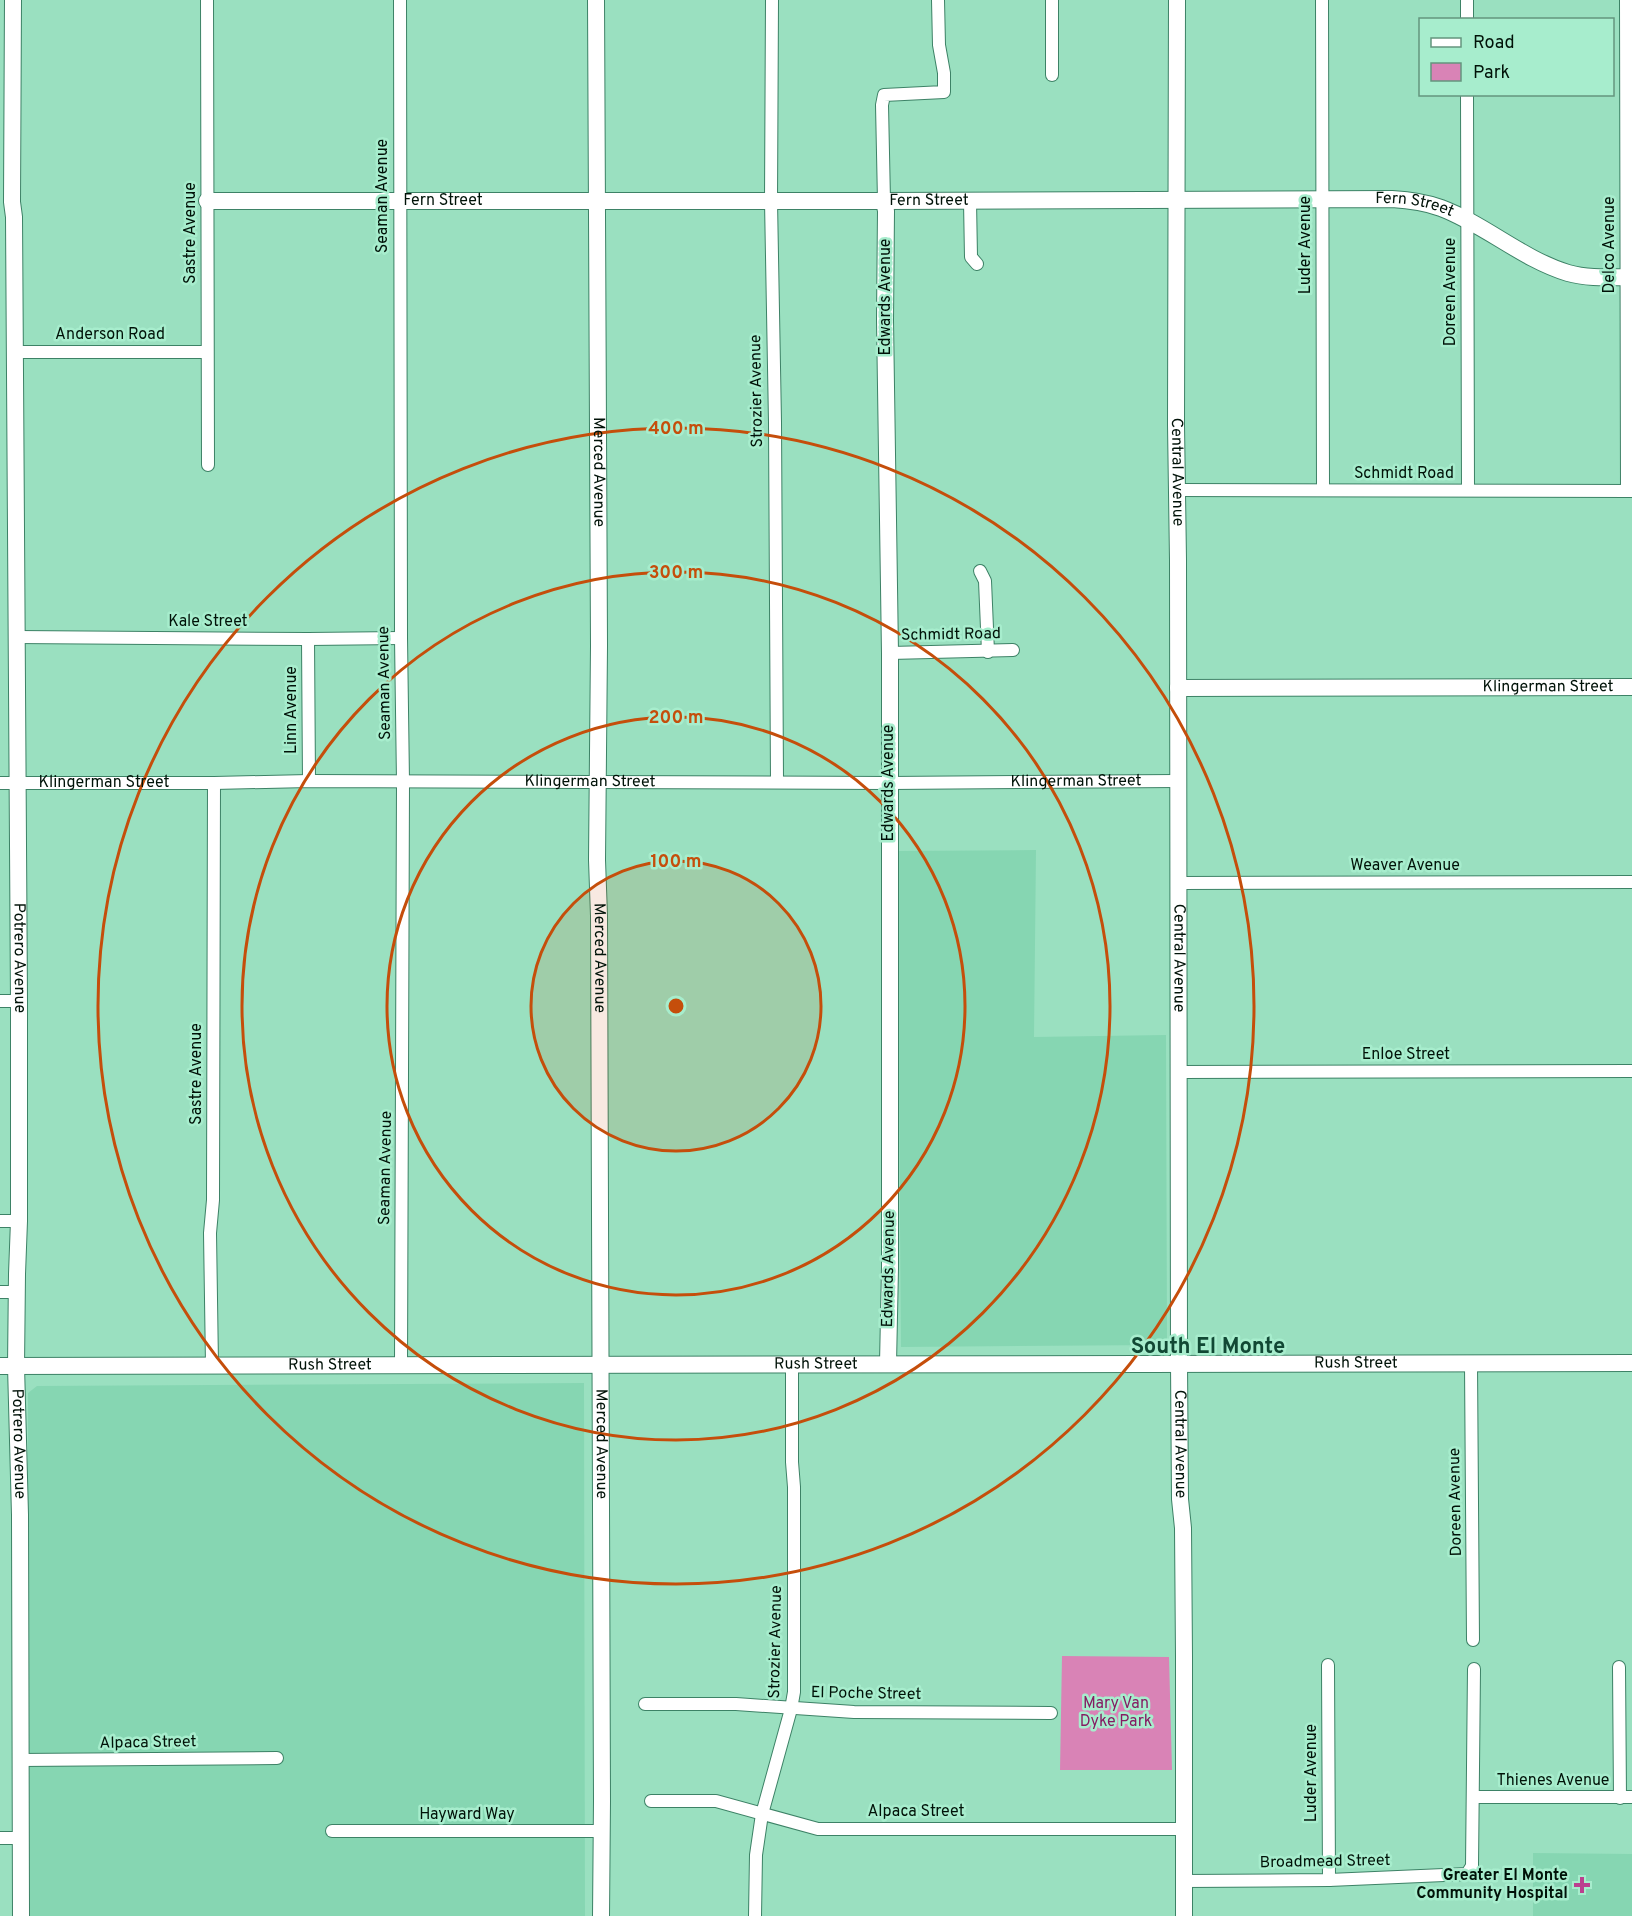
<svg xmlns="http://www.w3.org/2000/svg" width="1632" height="1916" font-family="Overpass,sans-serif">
<rect width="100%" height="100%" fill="#9ae0c0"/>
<g fill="#86d6b2">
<path d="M 1036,850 L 1034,1037 L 1166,1035 L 1167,1340 L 1163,1345 L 901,1347 L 897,851 Z"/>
<path d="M 584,1383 L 585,1916 L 28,1916 L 28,1393 L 37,1386 Z"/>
<path d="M 1533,1853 L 1632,1854 L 1632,1916 L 1533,1916 Z"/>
</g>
<path fill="#d983b6" d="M 1062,1656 L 1169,1657 L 1172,1770 L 1060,1770 Z"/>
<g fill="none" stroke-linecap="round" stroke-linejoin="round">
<defs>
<g id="street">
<path d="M 207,0 L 208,465"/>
<path d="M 400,0 L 401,638 L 403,782 L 401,1365"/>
<path d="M 772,0 L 771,201 L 775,422 L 777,782"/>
<path d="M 1052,0 L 1052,75"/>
<path d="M 1322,0 L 1323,490"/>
<path d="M 1467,0 L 1467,20"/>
<path d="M 1626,0 L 1627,491"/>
<path d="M 1467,94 L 1468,490"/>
<path d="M 884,201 L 882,105 L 884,95 L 944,92 L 944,73 L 939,45 L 938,0"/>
<path d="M 970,201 L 971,257 L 977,264"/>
<path d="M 14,352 L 207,352"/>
<path d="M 1177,490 L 1632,491"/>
<path d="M 980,571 L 985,581 L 988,652"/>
<path d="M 16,637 L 308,639 L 401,638"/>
<path d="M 308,639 L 309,781"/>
<path d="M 890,653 L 1013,650"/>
<path id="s1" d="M 0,783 L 214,783 L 309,781 L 889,783 L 1178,781"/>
<path d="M 1178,883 L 1632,882"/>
<path d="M 0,1001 L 19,1001"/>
<path d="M 1179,1072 L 1632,1071"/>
<path d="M 0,1221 L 19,1221"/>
<path d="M 0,1292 L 17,1292"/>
<path d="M 1471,1364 L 1473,1640"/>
<path d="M 212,1365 L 210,1233 L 213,1200 L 214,783"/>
<path d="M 1328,1665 L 1329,1880"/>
<path d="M 1619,1667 L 1620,1798"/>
<path d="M 645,1704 L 736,1704 L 854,1712 L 1051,1713"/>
<path d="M 19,1760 L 277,1758"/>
<path d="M 1473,1797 L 1632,1797"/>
<path d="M 651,1801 L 716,1801 L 818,1829 L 1184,1829"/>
<path d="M 332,1831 L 602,1831"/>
<path d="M 0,1838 L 20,1838"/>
<path d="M 1184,1881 L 1329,1880 L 1467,1874 L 1472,1866 L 1474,1669"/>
<path d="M 755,1916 L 756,1855 L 762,1814 L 791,1709 L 794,1692 L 794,1487 L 792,1462 L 792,1365"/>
</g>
<g id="secondary">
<path id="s2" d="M 13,0 L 12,202 L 14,217 L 19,1001 L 19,1221 L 17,1274 L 16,1366 L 20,1515 L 21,1916"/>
<path id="s3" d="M 596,0 L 599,646 L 597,860 L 599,916 L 602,1801 L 601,1916"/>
<path id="s4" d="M 1177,0 L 1176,425 L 1178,560 L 1179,1363 L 1180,1499 L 1183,1528 L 1184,1657 L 1184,1916"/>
<path id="s5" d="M 207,201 L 884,201 L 1392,199 C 1409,200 1425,202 1441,208 C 1486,225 1522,259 1568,273 C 1589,279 1611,277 1632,277"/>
<path d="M 884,201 L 886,211 L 885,320 L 890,653 L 890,1268 L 888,1364"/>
<path id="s6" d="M 1178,688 L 1632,687"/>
<path id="s7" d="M 0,1366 L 1632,1363"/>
</g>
</defs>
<use href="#street" stroke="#3d8266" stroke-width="14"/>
<use href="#secondary" stroke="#3d8266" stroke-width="18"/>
<use href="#street" stroke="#fff" stroke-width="12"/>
<use href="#secondary" stroke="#fff" stroke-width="16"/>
</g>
<circle cx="676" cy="1006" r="145" fill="#c54e0b" fill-opacity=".12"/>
<g fill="none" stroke="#c54e0b" stroke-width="3">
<circle cx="676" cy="1006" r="145"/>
<circle cx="676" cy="1006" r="289"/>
<circle cx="676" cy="1006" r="434"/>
<circle cx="676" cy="1006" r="578"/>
</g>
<path fill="#bb3f8f" stroke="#a7edcd" stroke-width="2" d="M1579 1876h6v6h6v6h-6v6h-6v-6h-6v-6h6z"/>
<g text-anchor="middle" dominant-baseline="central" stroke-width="5" stroke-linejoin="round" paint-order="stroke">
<g font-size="16" fill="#001208" stroke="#a7edcd">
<text transform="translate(383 196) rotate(-90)">Seaman Avenue</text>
<text stroke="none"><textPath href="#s5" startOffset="236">Fern Street</textPath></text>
<text stroke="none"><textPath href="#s5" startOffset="722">Fern Street</textPath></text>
<text stroke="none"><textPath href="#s5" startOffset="1208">Fern Street</textPath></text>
<text transform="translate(191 233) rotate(-90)">Sastre Avenue</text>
<text transform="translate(1306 245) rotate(-90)">Luder Avenue</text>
<text transform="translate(1610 245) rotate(-90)">Delco Avenue</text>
<text transform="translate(1451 292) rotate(-90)">Doreen Avenue</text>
<text transform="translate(886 297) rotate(-90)">Edwards Avenue</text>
<text x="110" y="335">Anderson Road</text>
<text transform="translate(757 391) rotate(-91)">Strozier Avenue</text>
<text stroke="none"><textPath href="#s3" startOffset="472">Merced Avenue</textPath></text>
<text stroke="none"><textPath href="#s4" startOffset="472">Central Avenue</textPath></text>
<text x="1404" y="474">Schmidt Road</text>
<text x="208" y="622">Kale Street</text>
<text transform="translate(951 635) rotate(-1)">Schmidt Road</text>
<text transform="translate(385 683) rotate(-91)">Seaman Avenue</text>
<text stroke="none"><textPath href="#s6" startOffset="370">Klingerman Street</textPath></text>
<text transform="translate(292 710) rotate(-90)">Linn Avenue</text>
<text stroke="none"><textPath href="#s1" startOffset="590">Klingerman Street</textPath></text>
<text stroke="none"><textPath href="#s1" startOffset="1076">Klingerman Street</textPath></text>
<text stroke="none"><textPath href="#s1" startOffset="104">Klingerman Street</textPath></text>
<text transform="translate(889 783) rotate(-90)">Edwards Avenue</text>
<text x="1405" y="866">Weaver Avenue</text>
<text stroke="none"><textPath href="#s2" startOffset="958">Potrero Avenue</textPath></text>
<text stroke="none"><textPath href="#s3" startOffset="958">Merced Avenue</textPath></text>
<text stroke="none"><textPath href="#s4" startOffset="958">Central Avenue</textPath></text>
<text x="1406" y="1055">Enloe Street</text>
<text transform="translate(197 1074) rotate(-90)">Sastre Avenue</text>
<text transform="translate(386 1168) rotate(-89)">Seaman Avenue</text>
<text transform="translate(889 1269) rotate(-89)">Edwards Avenue</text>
<text stroke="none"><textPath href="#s7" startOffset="1356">Rush Street</textPath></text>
<text stroke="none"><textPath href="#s7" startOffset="330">Rush Street</textPath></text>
<text stroke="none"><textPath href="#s7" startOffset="816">Rush Street</textPath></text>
<text stroke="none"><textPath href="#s2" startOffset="1444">Potrero Avenue</textPath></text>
<text stroke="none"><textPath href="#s3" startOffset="1444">Merced Avenue</textPath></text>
<text stroke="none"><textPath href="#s4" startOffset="1444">Central Avenue</textPath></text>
<text transform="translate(1456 1502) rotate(-91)">Doreen Avenue</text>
<text transform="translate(776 1642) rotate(-89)">Strozier Avenue</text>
<text transform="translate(866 1694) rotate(1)">El Poche Street</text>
<text transform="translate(148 1743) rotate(-1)">Alpaca Street</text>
<text transform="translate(1312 1773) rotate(-90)">Luder Avenue</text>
<text x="1553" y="1781">Thienes Avenue</text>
<text x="916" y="1812">Alpaca Street</text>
<text x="467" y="1815">Hayward Way</text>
<text transform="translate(1325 1862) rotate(-1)">Broadmead Street</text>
</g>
<g font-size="16" fill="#851b62" stroke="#a7edcd">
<text x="1116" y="1704">Mary Van<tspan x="1116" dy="18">Dyke Park</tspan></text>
</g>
<g font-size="16" font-weight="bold" fill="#001208" stroke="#a7edcd" text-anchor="end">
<text x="1568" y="1876">Greater El Monte<tspan x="1568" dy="18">Community Hospital</tspan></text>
</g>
<g font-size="22" font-weight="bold" fill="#114834" stroke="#a7edcd">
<text x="1208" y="1347">South El Monte</text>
</g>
</g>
<circle cx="676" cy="1006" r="9" fill="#c54e0b" stroke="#a7edcd" stroke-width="3"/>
<g font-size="18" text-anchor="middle" font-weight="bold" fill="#c54e0b" stroke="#a7edcd" stroke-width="5" stroke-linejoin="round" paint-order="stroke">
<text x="676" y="434">400 m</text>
<text x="676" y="578">300 m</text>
<text x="676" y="723">200 m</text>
<text x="676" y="867">100 m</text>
</g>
<rect x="1419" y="18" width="195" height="78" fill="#a7edcd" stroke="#64957e" stroke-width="1.5"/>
<rect x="1431" y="38" width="30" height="9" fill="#ffffff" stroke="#64957e" stroke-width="1.5"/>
<text x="1473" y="48" font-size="18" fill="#001208">Road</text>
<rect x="1431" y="63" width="30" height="18" fill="#d983b6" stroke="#64957e" stroke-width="1.5"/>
<text x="1473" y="78" font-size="18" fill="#001208">Park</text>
</svg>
